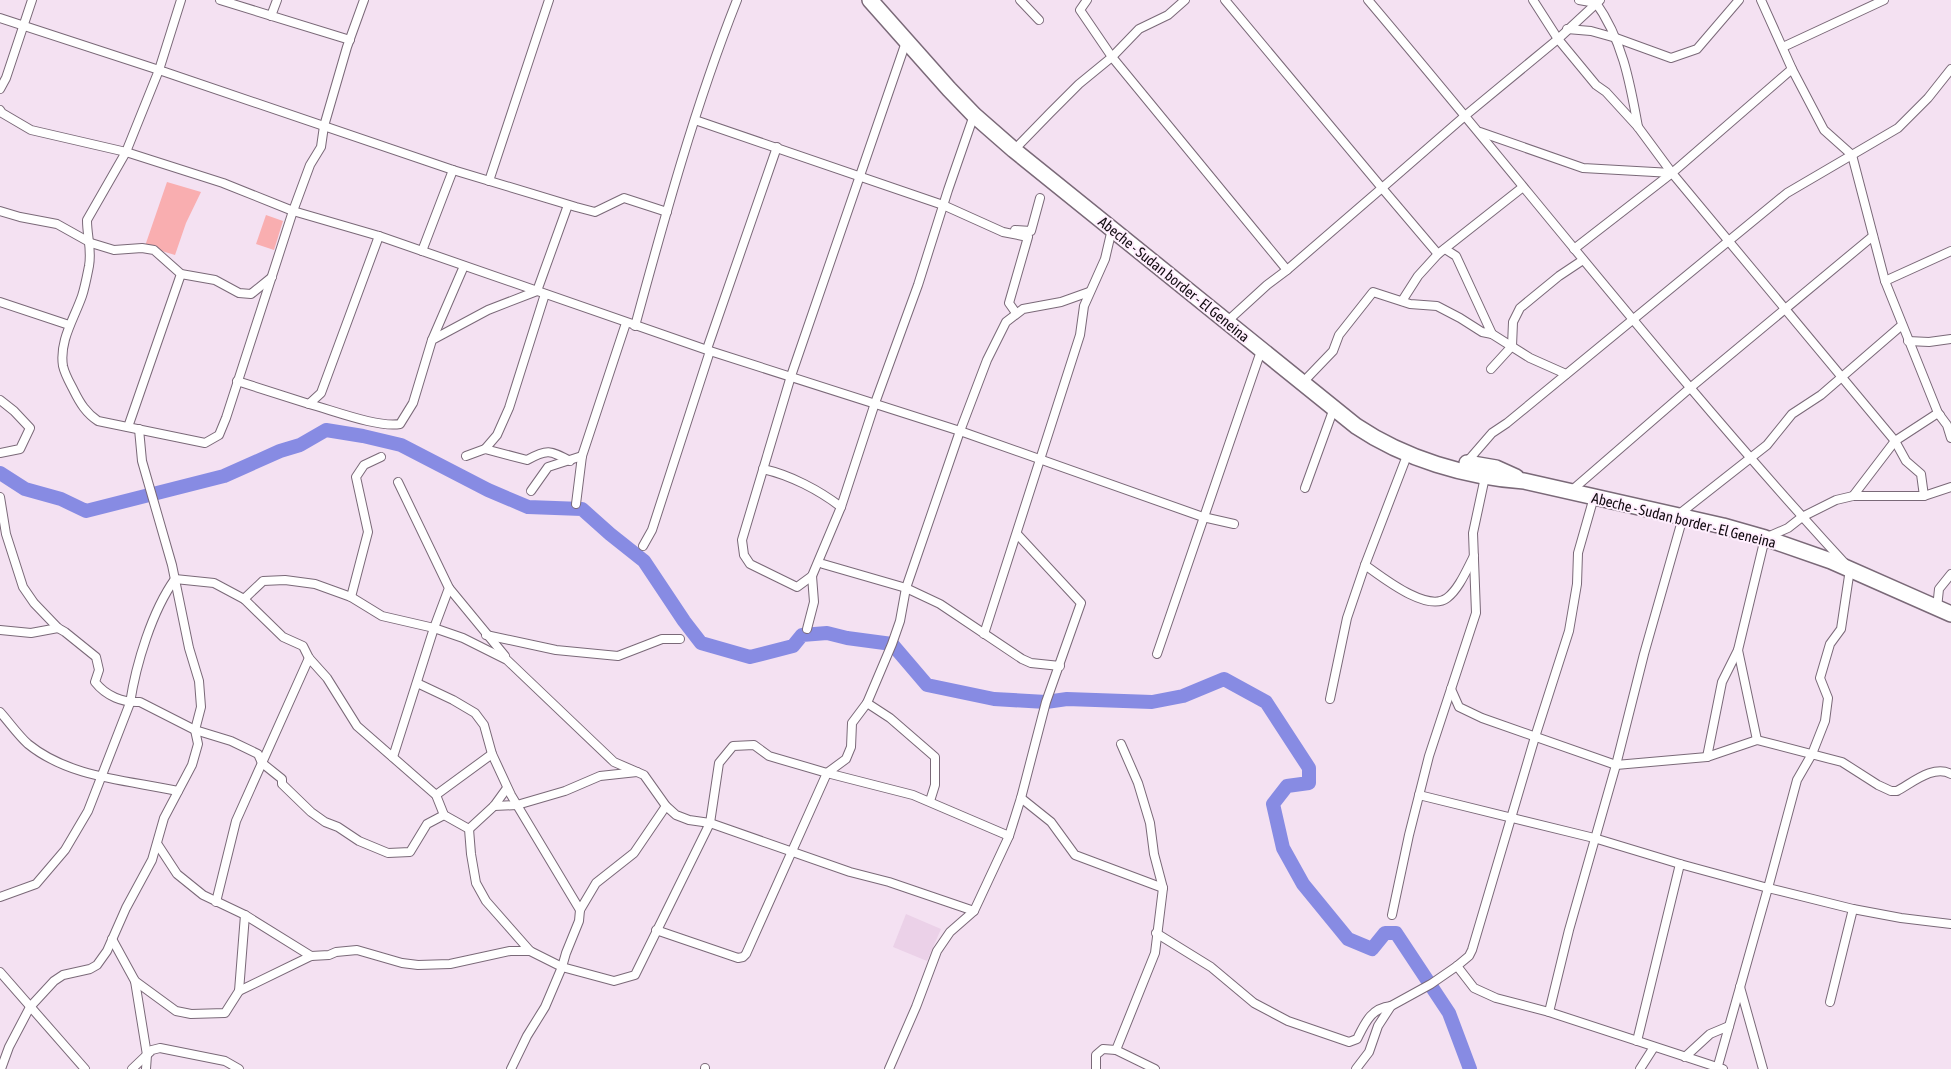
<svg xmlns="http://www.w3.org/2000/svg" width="1951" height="1069" font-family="'Asap Condensed',sans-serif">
<rect width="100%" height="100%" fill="#f4e1f2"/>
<path fill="#ebd1e8" d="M 906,914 L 941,929 L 927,961 L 893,947 Z"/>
<g fill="#f9aeb0">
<path d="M 167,182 L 201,192 L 186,223 L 175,255 L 145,246 Z"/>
<path d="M 266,215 L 283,221 L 274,250 L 256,244 Z"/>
</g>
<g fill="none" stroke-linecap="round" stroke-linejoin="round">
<path stroke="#878be3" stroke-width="14" d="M 0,473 L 25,489 L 61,499 L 86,511 L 224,476 L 280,451 L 300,445 L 326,430 L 363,436 L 401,445 L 488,490 L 528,507 L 582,509 L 610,534 L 644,561 L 684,621 L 701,643 L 750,657 L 793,646 L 802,635 L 827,633 L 847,638 L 892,644 L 927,685 L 994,699 L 1046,702 L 1067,699 L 1152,702 L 1183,696 L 1224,679 L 1266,702 L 1309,768 L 1309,783 L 1287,786 L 1273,804 L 1283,848 L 1303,884 L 1348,939 L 1372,949 L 1385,933 L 1396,933 L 1449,1013 L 1470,1069"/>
<defs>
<g id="street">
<path d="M 181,0 L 159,70 L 453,170 L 576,207 L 595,212 L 624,198 L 667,212"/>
<path d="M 220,0 L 350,40"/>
<path d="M 1020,0 L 1039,20"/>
<path d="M 1087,0 L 1080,10 L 1112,57 L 1287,270"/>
<path d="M 1225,0 L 1382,188 L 1466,115 L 1558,39 L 1600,0"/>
<path d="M 1368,0 C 1529,190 1681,386 1850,569 L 1841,629 L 1830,644 L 1820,678 L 1828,698 L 1825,721 L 1812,754 L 1797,780 L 1768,888 L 1680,864 L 1594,838 L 1419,795"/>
<path d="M 1533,0 L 1558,39 L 1596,85 L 1606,92 L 1638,127 L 1672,173 L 1895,441 L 1906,461 L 1921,474 L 1924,496"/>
<path d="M 1579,0 L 1596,3"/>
<path d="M 1594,0 C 1622,38 1630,82 1638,127"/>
<path d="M 1761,0 L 1792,69 L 1824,130 L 1852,155 L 1885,281 L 1938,413 L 1947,425 L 1951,438"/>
<path d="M 271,16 L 277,0"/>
<path d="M 0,18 L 159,70 L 126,152 L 87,220 C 87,237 92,249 89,266 C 87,276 85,287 82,296 C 74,319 59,341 63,366 C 65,375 70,383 74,391 C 80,403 86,413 98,421 L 205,443 L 219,435 L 226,418 L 293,211 L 310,165 L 321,147 L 324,126 L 347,47 L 364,0"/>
<path d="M 1567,29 L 1591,31 L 1616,38 L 1671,58 L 1697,49 L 1739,0"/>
<path d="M 906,42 L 791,376 L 742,540 L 744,555 L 750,564 L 797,587 L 812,576 L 841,507 L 875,403 L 918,285 L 948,190 L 974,115"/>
<path d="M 1783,47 L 1884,0"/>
<path d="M 0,89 L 6,78 L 32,0"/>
<path d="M 0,110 L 2,113 L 31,130 L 126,152 L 223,183 L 293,211 L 379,236 L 710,351 L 960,431 L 1203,517 L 1234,524"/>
<path d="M 695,120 L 943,205 L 1003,232 L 1028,237 L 1009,303 L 1016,313"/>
<path d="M 1480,132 L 1583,168 L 1672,173"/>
<path d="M 1014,150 L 1050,113 L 1079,84 L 1112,57 L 1139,29 L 1168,15 L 1185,0"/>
<path d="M 489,181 L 549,0"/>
<path d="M 0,211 L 20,217 L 57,224 L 91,243 L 114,250 L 142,248 L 154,250 L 181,274 L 215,280 L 239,293 L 251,294 L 272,277"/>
<path d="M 1015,230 L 1031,231 L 1040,198"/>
<path d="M 1445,249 L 1456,256 L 1492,334"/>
<path d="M 1574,249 L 1672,173 L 1792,69"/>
<path d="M 422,251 L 453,170"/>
<path d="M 1885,281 L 1951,251"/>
<path d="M 1402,301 L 1418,276 L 1438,254 L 1523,187"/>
<path d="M 0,302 L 69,325"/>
<path d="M 1232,317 L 1267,285 L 1287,270 L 1382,188 L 1438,254"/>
<path d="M 635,326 C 665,216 695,106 737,0"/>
<path d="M 432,340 L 464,266"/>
<path d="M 1908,341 L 1929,342 L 1951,339"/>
<path d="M 707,349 L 777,147"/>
<path d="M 1491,369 L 1512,346 L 1513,322 L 1520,308 L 1559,276 L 1583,260"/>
<path d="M 1308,377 L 1333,351 L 1339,335 L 1373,292 L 1410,304 L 1437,306 L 1460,318 L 1482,332 L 1492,334 L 1530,358 L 1566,374"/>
<path d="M 237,381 L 309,404 L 321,393 L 379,236"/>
<path d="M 0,400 L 14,411 L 30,428 L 20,449 L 0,453"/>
<path d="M 309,404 C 332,410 378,428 400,424 L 413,403 L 432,340 L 488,310 L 537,291 L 568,205"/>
<path d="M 128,427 L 181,274"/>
<path d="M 485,449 L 497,435 L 509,408 L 545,294"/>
<path d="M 466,456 L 485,449 L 527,460 C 547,449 550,450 570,461"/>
<path d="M 1466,463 L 1492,433 L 1507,423 L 1787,193 L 1898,128 L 1928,98 L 1951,69"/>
<path d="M 763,469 C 790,475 819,490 841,507"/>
<path d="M 1305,488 L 1334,408"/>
<path d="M 531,491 L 548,467 L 582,456"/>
<path d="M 1571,491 L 1690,388 L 1873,236"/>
<path d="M 1853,496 L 1895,441 L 1938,413 L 1940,415"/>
<path d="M 0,497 L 6,534 L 23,587 L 34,603 L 58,628 L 65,632 L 96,657 L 99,670 L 95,682 C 106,696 123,703 140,702 L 195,730 L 231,741 L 258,754 L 262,763 L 282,779 L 282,784 L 311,812 L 325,822 L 338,827 L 359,841 L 388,853 L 410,852 L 427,824 L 444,815"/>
<path d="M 576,504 L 582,456 L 626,323"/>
<path d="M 1678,515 L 1767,445 L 1792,414 L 1821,395 L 1902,325"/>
<path d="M 1683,517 L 1644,654 L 1616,765 L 1569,930 L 1549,1012 L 1723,1069"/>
<path d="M 643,546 L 652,530 L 710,351"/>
<path d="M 823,564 L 906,588 L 940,604 L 1022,659 L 1031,663 L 1060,666"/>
<path d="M 1365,565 C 1382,577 1427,613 1447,598 C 1459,589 1467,569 1474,556"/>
<path d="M 449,588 L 505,656"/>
<path d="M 351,597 L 368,532 L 356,477 L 364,465 L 381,457"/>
<path d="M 244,599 L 283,637 L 303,646 L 309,658 L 327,678 L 357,726 L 436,795 L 444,815 L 469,829 L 471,854 L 476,883 L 486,901 L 530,951 L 562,967 L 614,981 L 635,975 L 710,823 L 719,763 L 733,746 L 754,745 L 769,756 L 827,773 L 913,795 L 1009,836"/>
<path d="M 1937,608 L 1939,589 L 1951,574"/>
<path d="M 807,629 L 814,602 L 812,576"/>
<path d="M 0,630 L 31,633 L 58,628"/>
<path d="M 984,634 L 1080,335 L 1084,306 L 1105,259 L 1112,229"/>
<path d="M 486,635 L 556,650 L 618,656 L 662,639 L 680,639"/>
<path d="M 1157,654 L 1262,348"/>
<path d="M 417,683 L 453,700 L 475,713 L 484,725 L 492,754 L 511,795 L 580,910"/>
<path d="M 1451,689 L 1459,707 L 1482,718 L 1616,765 L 1707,757 L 1757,740 L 1842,762 L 1878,785 L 1891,791 L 1897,791 C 1912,783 1934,764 1951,774"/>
<path d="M 1330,699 L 1347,618 L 1365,565 L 1408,453"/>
<path d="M 867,703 L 890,718 L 935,757 L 935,785 L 930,801"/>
<path d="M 0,712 C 9,722 18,735 28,744 C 70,778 127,780 178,791"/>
<path d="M 1757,740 L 1738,650 L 1765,538 L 1788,528 L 1802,517 L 1836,500 L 1853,496 L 1924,496 L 1951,487"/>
<path d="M 1121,744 L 1138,783 L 1150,823 L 1154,854 L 1163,888 L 1155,953 L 1116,1050 L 1155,1069"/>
<path d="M 393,757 L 434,628 L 449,588 L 398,482"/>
<path d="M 1707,757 L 1722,682 L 1738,650"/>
<path d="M 436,795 L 492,754"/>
<path d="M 1021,798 L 1051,822 L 1075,855 L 1163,888"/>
<path d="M 494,806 L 517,805 L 565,791 L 600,776 L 637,772"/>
<path d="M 469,829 L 494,806 L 507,788"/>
<path d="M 158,845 L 177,874 L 203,895 L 245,915 L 311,956"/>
<path d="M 0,897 L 36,884 L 65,850 L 88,811 L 130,703 C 136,664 152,611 175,579 L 214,583 L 244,599 L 263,581 L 285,580 L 315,584 L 351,597 L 382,616 L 434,628 L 463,638 L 507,660 L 614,762 L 644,775 L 666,806 L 676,815 L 689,820 L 710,823 L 850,872 L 889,882 L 974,911"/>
<path d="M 216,902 L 236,821 L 309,658"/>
<path d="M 1392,915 L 1409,835 L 1429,756 L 1476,613 L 1473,533 L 1485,477"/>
<path d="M 656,930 L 738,958 L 743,957 L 746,954 L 827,773 L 846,759 L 851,747 L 852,723 L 867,703 L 892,644 L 900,621 L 906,588 L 960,431 L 987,360 L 1006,322 L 1023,309 L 1061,302 L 1089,292"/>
<path d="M 1156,933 L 1211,967 L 1254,1003 L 1288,1021 L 1349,1042 L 1357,1039 C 1365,1023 1371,1008 1391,1006"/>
<path d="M 112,939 L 135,981 L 176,1011 L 191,1014 L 225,1013 L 239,991 L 311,956 L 329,955 L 336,952 L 357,950 L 402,963 L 418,965 L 450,964 L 510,951 L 530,951"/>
<path d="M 1457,966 L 1474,988 L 1496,998 L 1549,1012"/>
<path d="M 0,972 L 85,1069"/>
<path d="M 135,981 L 147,1055 L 146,1069"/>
<path d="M 1740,987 L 1763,1069"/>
<path d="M 239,991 L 245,915"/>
<path d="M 1830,1002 L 1853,909"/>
<path d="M 1637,1041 L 1680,864"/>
<path d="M 1685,1057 L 1710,1034 L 1729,1026"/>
<path d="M 1,1069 L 9,1047 L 30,1007 L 54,981 L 63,975 L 90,969 L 97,965 L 107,951 L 126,908 L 152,860 L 164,818 L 192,765 L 198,744 L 195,730 L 201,707 L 199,681 L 189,648 L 172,565 L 142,461 L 139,429"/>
<path d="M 132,1069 L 152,1050 L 160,1048 L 225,1061 L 239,1069"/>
<path d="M 511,1069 L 527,1036 L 545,1007 L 562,967 L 566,953 L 579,921 L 580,910 L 596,883 L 634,853 L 666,806"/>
<path d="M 705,1069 L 705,1068"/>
<path d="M 889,1069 L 916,1007 L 937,951 L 950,932 L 974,911 L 1009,836 L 1021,798 L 1046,702 L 1081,603 L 1017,534"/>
<path d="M 1096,1069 L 1096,1055 L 1103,1049 L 1116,1050"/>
<path d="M 1356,1069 L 1369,1052 L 1378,1026 L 1391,1006 L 1431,984 L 1457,966 L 1469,956 L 1472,950 L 1535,737 L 1569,631 L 1577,584 L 1578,553 L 1594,497"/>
<path d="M 1640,1069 L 1654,1047"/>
<path d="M 1717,1069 L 1768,888 L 1853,909 L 1901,918 L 1951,924"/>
</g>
<g id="highway">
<path d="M 870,0 L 949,89 L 974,115 L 1014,150 L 1356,426 C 1405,459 1466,477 1524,481 L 1723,526 L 1765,538 L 1831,561 L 1951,614"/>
<path d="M 1467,463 L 1496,468 L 1516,477"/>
</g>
</defs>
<use href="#street" stroke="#7a6978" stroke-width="10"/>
<use href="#highway" stroke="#7a6978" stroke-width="18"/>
<use href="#street" stroke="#fff" stroke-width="8"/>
<use href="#highway" stroke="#fff" stroke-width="15"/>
</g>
<g text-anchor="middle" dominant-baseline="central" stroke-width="4" stroke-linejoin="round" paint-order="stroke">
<g font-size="15" fill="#130c12" stroke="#ffeffe">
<text transform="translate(1174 279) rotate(39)">Abeche - Sudan border - El Geneina</text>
<text transform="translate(1684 520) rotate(14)">Abeche - Sudan border - El Geneina</text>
</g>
</g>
</svg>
